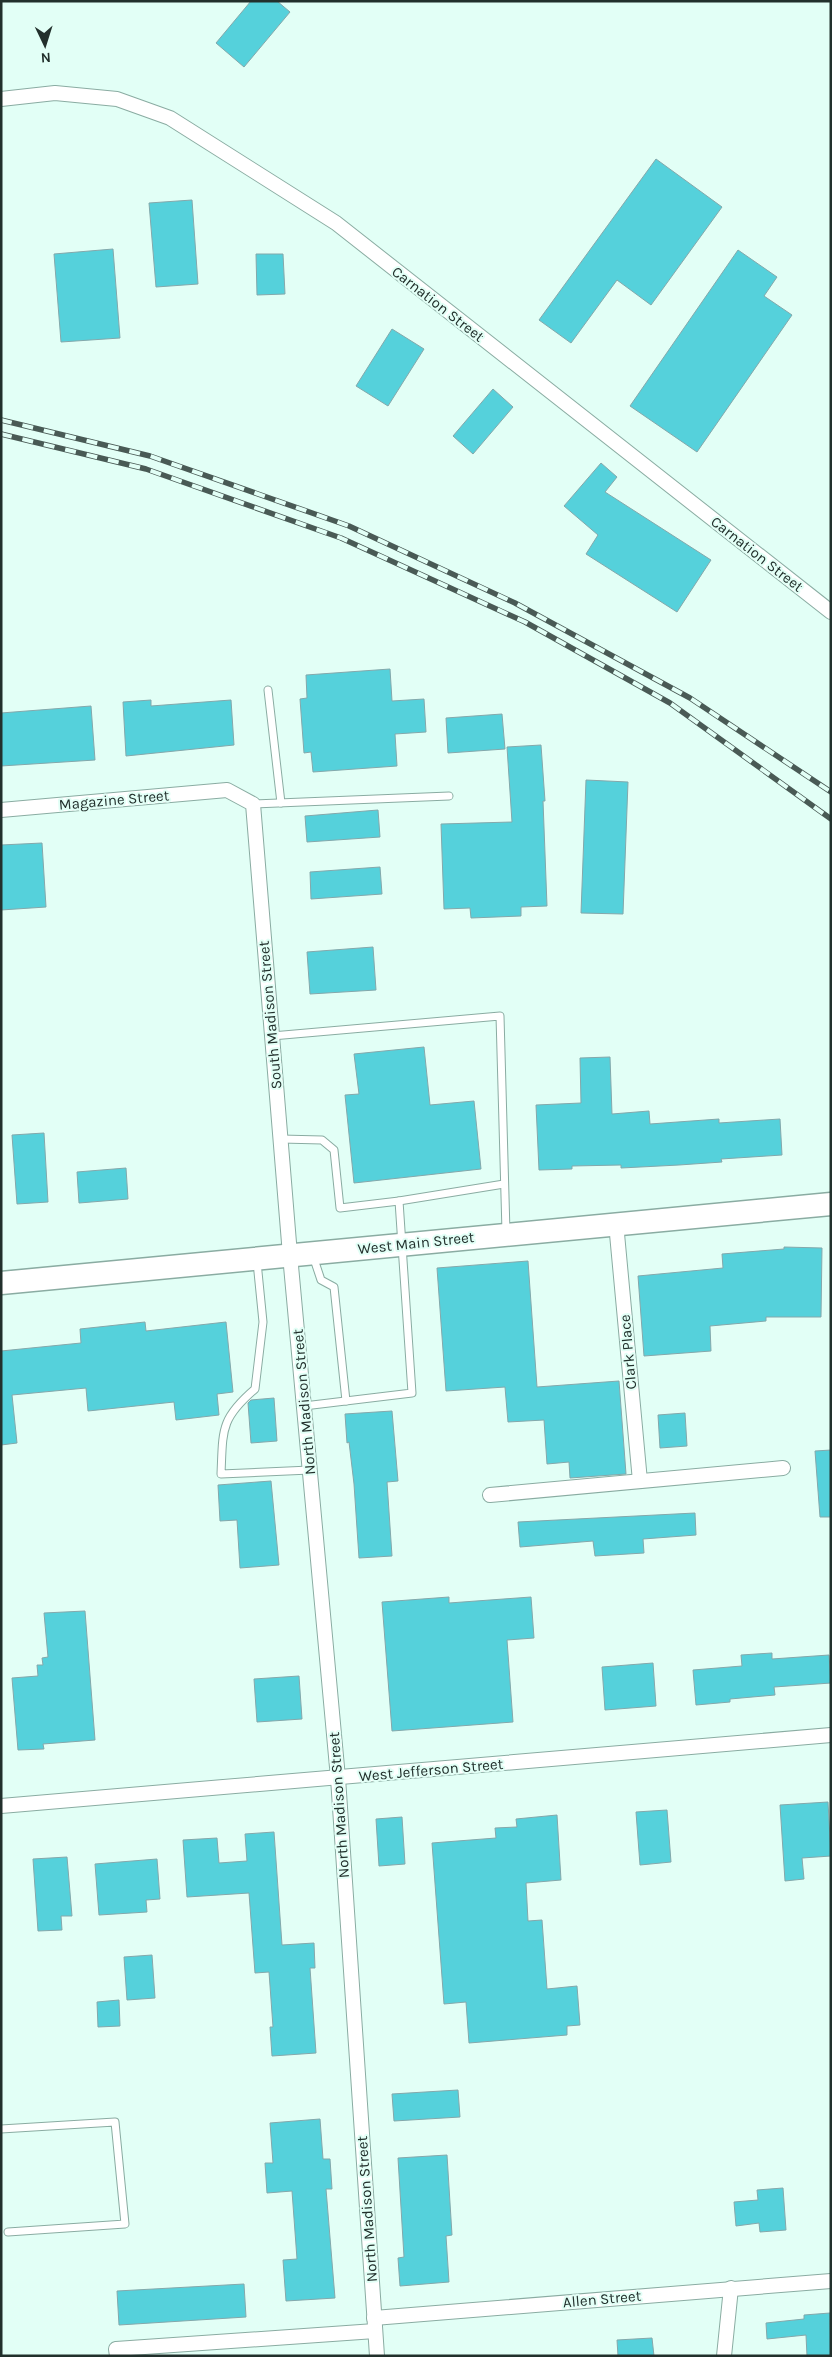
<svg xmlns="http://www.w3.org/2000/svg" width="832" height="2357" font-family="Karla,sans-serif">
<rect width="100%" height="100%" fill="#e2fff6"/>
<g fill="#55d1db" stroke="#84a8ab">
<path d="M 251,1 L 277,1 L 290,12 L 244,67 L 216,43 Z"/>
<path d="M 656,159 L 722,207 L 651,305 L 617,280 L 571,343 L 539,320 Z"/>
<path d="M 192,200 L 198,284 L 156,287 L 149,203 Z"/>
<path d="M 113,249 L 120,338 L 61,342 L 54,254 Z"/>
<path d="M 738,250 L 777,277 L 764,296 L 792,315 L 697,452 L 630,406 Z"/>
<path d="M 256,254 L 283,254 L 285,294 L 257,295 Z"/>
<path d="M 392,329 L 424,349 L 388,406 L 356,386 Z"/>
<path d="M 493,389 L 513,407 L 473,454 L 453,436 Z"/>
<path d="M 601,463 L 617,477 L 605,492 L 711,560 L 677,612 L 586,554 L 598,535 L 564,506 Z"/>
<path d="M 390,669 L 392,701 L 424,699 L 426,732 L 395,734 L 397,766 L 313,772 L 311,752 L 304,753 L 300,699 L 307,698 L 306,675 Z"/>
<path d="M 151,700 L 151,706 L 231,700 L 234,745 L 126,756 L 123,702 Z"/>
<path d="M 91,706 L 95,760 L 1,766 L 1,713 Z"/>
<path d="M 502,714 L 505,749 L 448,753 L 446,718 Z"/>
<path d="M 541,745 L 545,801 L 543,801 L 547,906 L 521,907 L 521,916 L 471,918 L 470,908 L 444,909 L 441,824 L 512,822 L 507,747 Z"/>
<path d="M 586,780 L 628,782 L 623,914 L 581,913 Z"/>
<path d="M 378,810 L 380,837 L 307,842 L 305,816 Z"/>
<path d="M 42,843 L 46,907 L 1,910 L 1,845 Z"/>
<path d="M 380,867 L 382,894 L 311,899 L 310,872 Z"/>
<path d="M 373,947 L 376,990 L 310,994 L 307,952 Z"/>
<path d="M 424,1047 L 430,1105 L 474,1101 L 481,1169 L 354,1183 L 345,1095 L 359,1094 L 354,1054 Z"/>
<path d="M 610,1057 L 612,1114 L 649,1111 L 650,1124 L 719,1119 L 719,1123 L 780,1119 L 782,1155 L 721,1159 L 722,1162 L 679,1165 L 621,1168 L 621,1165 L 572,1166 L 572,1169 L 539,1170 L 536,1105 L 581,1103 L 580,1058 Z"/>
<path d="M 44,1133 L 48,1202 L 17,1204 L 12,1135 Z"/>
<path d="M 126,1168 L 128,1199 L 79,1203 L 77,1172 Z"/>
<path d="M 784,1247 L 822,1248 L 821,1317 L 766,1317 L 766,1321 L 710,1326 L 711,1351 L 644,1356 L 638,1276 L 723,1268 L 722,1254 L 784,1249 Z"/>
<path d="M 528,1261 L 537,1387 L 619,1381 L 626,1474 L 570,1478 L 569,1462 L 547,1464 L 544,1420 L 508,1422 L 505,1387 L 446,1391 L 437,1268 Z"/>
<path d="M 145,1322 L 146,1331 L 226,1322 L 233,1392 L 217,1394 L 219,1415 L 176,1420 L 174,1402 L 88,1411 L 86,1388 L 12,1395 L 17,1443 L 1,1445 L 1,1351 L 81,1343 L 80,1329 Z"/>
<path d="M 274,1398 L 277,1441 L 251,1443 L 248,1403 L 251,1400 Z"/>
<path d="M 392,1411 L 398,1481 L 387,1482 L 392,1556 L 359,1558 L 354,1484 L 349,1442 L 347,1443 L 345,1414 Z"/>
<path d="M 685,1413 L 687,1446 L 660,1448 L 658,1415 Z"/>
<path d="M 831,1450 L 831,1517 L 820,1517 L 815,1451 Z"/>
<path d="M 271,1481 L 279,1565 L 240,1568 L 237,1520 L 220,1521 L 218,1485 Z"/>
<path d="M 695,1513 L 696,1535 L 643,1539 L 644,1553 L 595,1556 L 593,1541 L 520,1547 L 518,1522 Z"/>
<path d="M 449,1597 L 449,1603 L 531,1597 L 534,1638 L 507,1640 L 513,1722 L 392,1731 L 382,1602 Z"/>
<path d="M 85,1611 L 95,1740 L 43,1744 L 44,1749 L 18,1750 L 12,1678 L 38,1676 L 37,1665 L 43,1665 L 42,1658 L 48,1657 L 44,1613 Z"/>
<path d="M 772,1653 L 772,1659 L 829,1655 L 831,1683 L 774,1687 L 775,1695 L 730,1699 L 730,1702 L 696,1705 L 693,1670 L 742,1666 L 741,1655 Z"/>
<path d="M 653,1663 L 656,1706 L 605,1710 L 602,1667 Z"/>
<path d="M 299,1676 L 302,1719 L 257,1722 L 254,1679 Z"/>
<path d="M 828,1802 L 831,1856 L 802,1858 L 804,1879 L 785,1881 L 780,1805 Z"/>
<path d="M 667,1810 L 671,1862 L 640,1865 L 636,1812 Z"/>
<path d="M 557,1815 L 561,1880 L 526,1883 L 528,1921 L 542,1920 L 547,1989 L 577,1986 L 580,2025 L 567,2026 L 567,2035 L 469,2043 L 466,2002 L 444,2004 L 432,1843 L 496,1838 L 495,1828 L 517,1827 L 516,1819 Z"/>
<path d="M 402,1817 L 405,1864 L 379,1866 L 376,1819 Z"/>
<path d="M 274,1832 L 282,1945 L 314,1943 L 315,1968 L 310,1968 L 316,2053 L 272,2056 L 270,2027 L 273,2027 L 269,1972 L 255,1973 L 249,1893 L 187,1897 L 183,1840 L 217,1838 L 219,1863 L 247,1861 L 245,1834 Z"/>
<path d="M 67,1857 L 72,1916 L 61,1916 L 62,1930 L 38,1931 L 33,1859 Z"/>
<path d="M 157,1859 L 160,1899 L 146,1900 L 147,1912 L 99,1915 L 95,1864 Z"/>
<path d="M 152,1955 L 155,1998 L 127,2000 L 124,1957 Z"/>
<path d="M 119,2000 L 120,2026 L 98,2027 L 97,2002 Z"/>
<path d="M 458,2090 L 460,2117 L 394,2121 L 392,2094 Z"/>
<path d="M 320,2119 L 323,2159 L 330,2159 L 332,2189 L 326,2189 L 335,2298 L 286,2301 L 283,2260 L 297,2259 L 292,2191 L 267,2193 L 265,2163 L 273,2163 L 270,2123 Z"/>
<path d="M 447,2155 L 452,2235 L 446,2236 L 449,2282 L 400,2286 L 398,2258 L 404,2257 L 398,2158 Z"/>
<path d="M 783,2188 L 786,2230 L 760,2232 L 759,2223 L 736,2226 L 734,2202 L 758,2200 L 757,2190 Z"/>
<path d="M 244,2284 L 246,2317 L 119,2325 L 117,2291 Z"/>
<path d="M 830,2313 L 831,2356 L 807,2356 L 806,2335 L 767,2339 L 766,2323 L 804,2319 L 804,2315 Z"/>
<path d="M 652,2338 L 654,2356 L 618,2356 L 617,2340 Z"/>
</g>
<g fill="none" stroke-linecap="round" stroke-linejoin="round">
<defs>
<g id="lane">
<path d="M 268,690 L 281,803"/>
<path d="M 253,804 L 449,796"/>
<path d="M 272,1036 L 500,1016 L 506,1232"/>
<path d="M 281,1139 L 322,1140 L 334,1150 L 340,1208 L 399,1201"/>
<path d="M 313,1256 L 321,1280 L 334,1287 L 346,1401"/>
<path d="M 257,1262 L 263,1322 L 255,1389 C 220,1419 223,1430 221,1474 L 310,1470"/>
<path d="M 304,1406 L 412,1393 L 399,1201 L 504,1184"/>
<path d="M 1,2129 L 115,2122 L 125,2224 L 8,2232"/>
</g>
<g id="street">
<path d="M 1,99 L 55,93 L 117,99 L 170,118 L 336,223 L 831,612"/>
<path d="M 1,810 L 227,790 L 253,804 L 290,1255 L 338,1778 L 377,2356"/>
<path d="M 616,1223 L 640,1481"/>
<path d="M 490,1495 L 783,1468"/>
<path d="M 1,1806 L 831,1735"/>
<path d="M 374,2318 L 831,2281"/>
<path d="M 117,2356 L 116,2349 L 375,2331"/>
<path d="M 724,2356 L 731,2288"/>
</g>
<path id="primary" d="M 1,1283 L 831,1204"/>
</defs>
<use href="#lane" stroke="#8aaca2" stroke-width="9"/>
<use href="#street" stroke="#8aaca2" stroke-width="16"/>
<use href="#primary" stroke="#8aaca2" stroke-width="25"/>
<use href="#lane" stroke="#fff" stroke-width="7"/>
<use href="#street" stroke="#fff" stroke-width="14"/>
<use href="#primary" stroke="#fff" stroke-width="22"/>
<defs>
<g id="rail">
<path d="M 1,420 L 150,456 L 349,526 L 515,603 L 690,698 L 831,792"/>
<path d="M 1,434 L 146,469 L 341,538 L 525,622 L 670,703 L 831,819"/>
</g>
</defs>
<use href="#rail" stroke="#495a55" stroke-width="5.5"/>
<use href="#rail" stroke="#e2fff6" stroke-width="4" stroke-dasharray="11" stroke-linecap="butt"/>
</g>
<g text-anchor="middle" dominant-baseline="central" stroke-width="4" stroke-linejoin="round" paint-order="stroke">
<g font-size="15" fill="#22302c" stroke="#e2fff6">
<text transform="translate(438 304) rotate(38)">Carnation Street</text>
<text transform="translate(757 554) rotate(38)">Carnation Street</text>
<text transform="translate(114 800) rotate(-5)">Magazine Street</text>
<text transform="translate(270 1015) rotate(-95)">South Madison Street</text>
<text transform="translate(416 1243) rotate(-6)">West Main Street</text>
<text transform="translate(628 1352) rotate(-95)">Clark Place</text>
<text transform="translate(304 1402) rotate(-95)">North Madison Street</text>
<text transform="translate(431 1770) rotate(-5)">West Jefferson Street</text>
<text transform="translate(339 1805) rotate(-94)">North Madison Street</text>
<text transform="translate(367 2209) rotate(-94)">North Madison Street</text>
<text transform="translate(602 2299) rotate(-5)">Allen Street</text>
</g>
</g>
<rect width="832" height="2357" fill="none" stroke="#22302c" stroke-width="5"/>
<g transform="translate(45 45) rotate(176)" stroke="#e2fff6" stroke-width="4" paint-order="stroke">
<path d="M0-4L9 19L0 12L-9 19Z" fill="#22302c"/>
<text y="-8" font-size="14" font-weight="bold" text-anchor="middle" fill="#22302c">N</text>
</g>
</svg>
